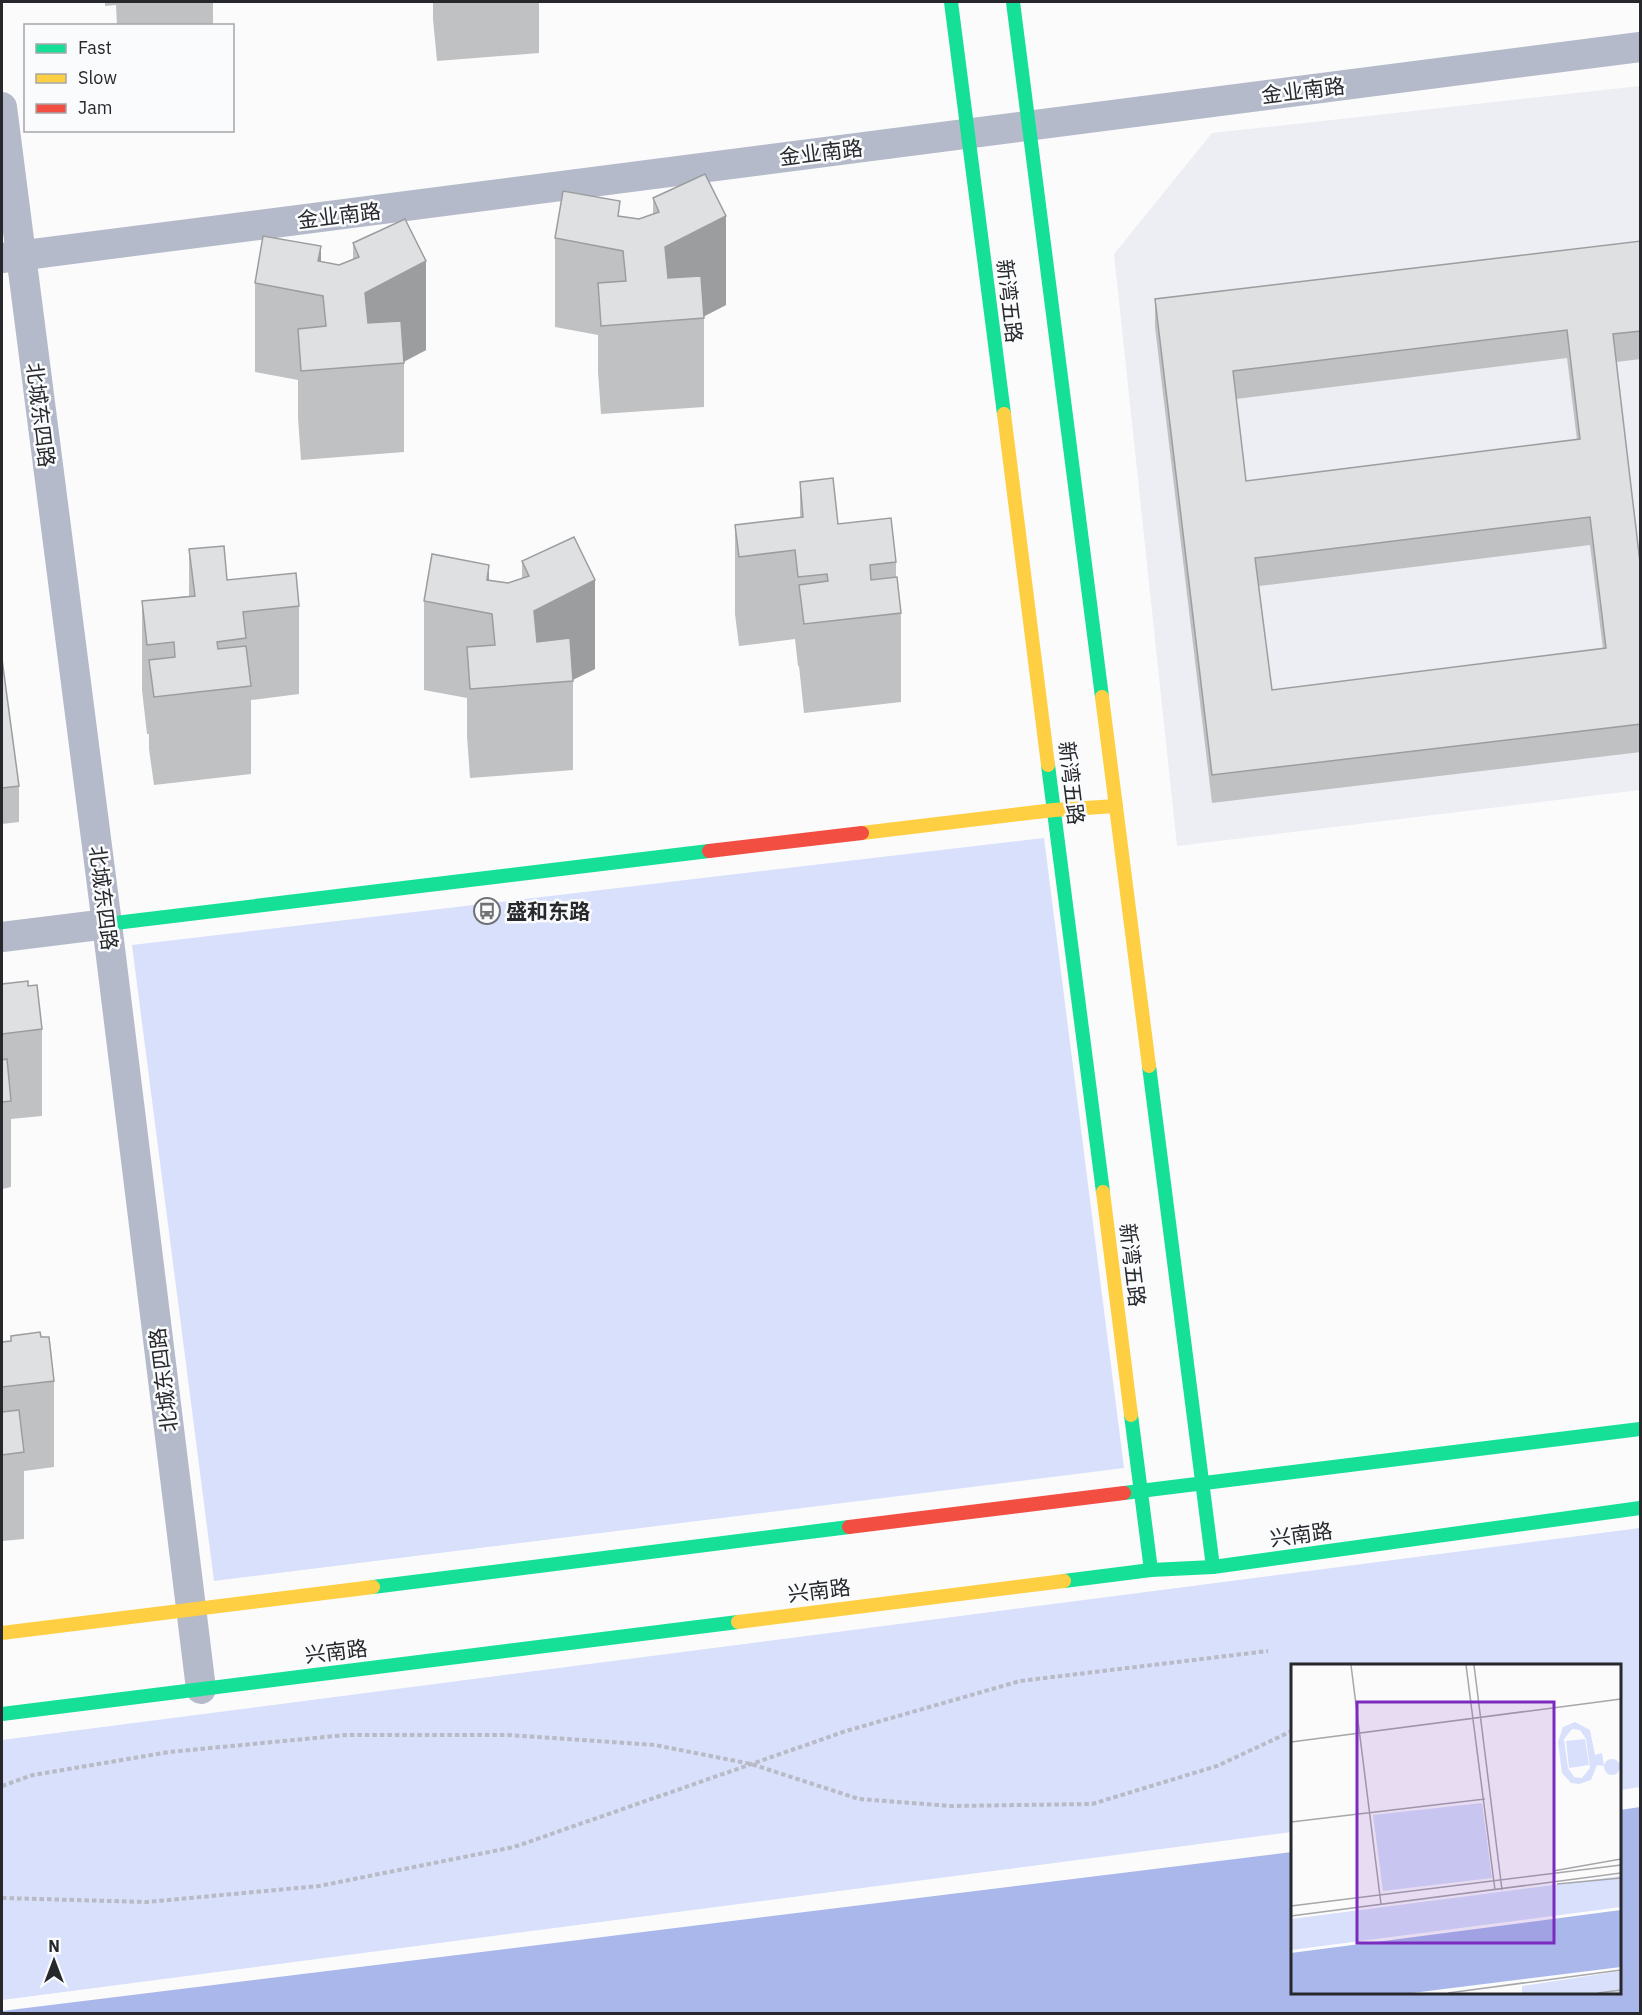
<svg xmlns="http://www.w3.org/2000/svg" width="1642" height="2015" font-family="'IBM Plex Sans','Noto Sans SC',sans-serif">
<rect width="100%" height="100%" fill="#fbfbfc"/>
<path fill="#eceef4" d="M 1640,86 L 1640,790 L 1177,846 L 1114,254 L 1212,133 Z"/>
<g fill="#d8e0fb">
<path d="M 1044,838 L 1124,1468 L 214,1581 L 132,945 Z"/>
<path d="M 1640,1528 L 1640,1787 L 1620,1790 L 1620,1666 L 1292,1666 L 1292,1832 L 2,2000 L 2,1740 Z"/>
</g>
<path fill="#a9b7ea" d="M 1640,1807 L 1640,2013 L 2,2013 L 2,2011 L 1292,1852 L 1292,1992 L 1620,1992 L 1620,1810 Z"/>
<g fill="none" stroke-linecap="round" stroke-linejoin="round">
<g stroke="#b8bac5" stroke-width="4" stroke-dasharray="4.5 3" stroke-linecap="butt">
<path d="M 2,1786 L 33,1775 L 169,1752 L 346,1735 L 508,1735 L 655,1745 L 751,1764 L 859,1799 L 951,1806 L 1092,1804 L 1217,1766 L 1292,1731"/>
<path d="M 2,1898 L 147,1902 L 319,1886 L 514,1847 L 846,1731 L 1020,1681 L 1268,1651"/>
</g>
<g stroke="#b4bac9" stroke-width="30">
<path d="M 2,107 L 107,924 L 201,1689"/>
<path d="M 2,258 L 1640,47"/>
<path d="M 2,937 L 107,924"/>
</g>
<g stroke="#16e098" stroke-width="14">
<path d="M 951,2 L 1004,414"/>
<path d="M 1013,2 L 1102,697"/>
<path d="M 1048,765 L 1103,1192"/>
<path d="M 107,924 L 709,851"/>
<path d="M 1149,1066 L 1213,1567"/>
<path d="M 1131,1415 L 1151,1570"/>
<path d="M 1124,1493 L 1640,1429"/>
<path d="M 1064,1581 L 1151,1570 L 1213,1567 L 1640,1508"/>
<path d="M 373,1587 L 849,1527"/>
<path d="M 2,1714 L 738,1622"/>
</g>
<g stroke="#ffcf43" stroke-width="14">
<path d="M 1004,414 L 1048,765"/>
<path d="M 1102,697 L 1149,1066"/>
<path d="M 862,833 L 1054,810 L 1116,806"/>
<path d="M 1103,1192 L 1131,1415"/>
<path d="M 738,1622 L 1064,1581"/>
<path d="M 2,1633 L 373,1587"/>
</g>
<g stroke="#f24e42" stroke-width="14">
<path d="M 709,851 L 862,833"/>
<path d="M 849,1527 L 1124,1493"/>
</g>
</g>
<g fill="#c0c1c2" fill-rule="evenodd">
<path d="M 105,2 L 213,2 L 213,26 L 117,26 L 116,5 L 105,6 Z"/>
<path d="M 433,2 L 539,2 L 539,53 L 437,61 L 433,19 Z"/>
<path d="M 653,198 L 726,305 L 704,316 L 704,407 L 601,414 L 598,372 L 598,335 L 555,327 L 555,238 L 620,217 L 639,219 L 653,214 Z"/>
<path d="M 1641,241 L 1641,359 L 1616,362 L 1641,571 L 1641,752 L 1212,803 L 1155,327 L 1155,299 ZM 1567,358 L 1577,440 L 1246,481 L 1236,399 ZM 1590,545 L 1603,649 L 1272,690 L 1259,586 Z"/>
<path d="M 353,243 L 426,350 L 404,362 L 404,452 L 301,460 L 298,418 L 298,380 L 255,372 L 255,283 L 321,262 L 339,265 L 353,260 Z"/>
<path d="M 800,482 L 838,524 L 896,562 L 896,578 L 901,613 L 901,702 L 804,713 L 799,666 L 798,666 L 795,639 L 739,646 L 735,614 L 735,525 L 800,517 Z"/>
<path d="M 189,549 L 227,580 L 299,606 L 299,694 L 251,700 L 251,774 L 154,785 L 149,749 L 149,734 L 147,734 L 142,690 L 142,601 L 189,596 Z"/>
<path d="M 522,561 L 595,669 L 573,680 L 573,770 L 470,778 L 467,736 L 467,698 L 424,690 L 424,601 L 508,583 L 522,578 Z"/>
<path d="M 2,659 L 19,786 L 19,822 L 2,824 Z"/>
<path d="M 2,984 L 28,986 L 42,1029 L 42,1116 L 11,1119 L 11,1187 L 2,1189 Z"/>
<path d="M 11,1336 L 41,1337 L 54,1381 L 54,1467 L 24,1471 L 24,1539 L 2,1541 L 2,1342 L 11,1341 Z"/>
</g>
<g fill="#9c9d9e">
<path d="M 726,216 L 726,305 L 701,318 L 665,321 L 665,247 Z"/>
<path d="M 321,246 L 321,296 L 318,261 Z"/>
<path d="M 426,261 L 426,350 L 401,363 L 365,366 L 365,293 Z"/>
<path d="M 489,565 L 489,614 L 487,580 Z"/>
<path d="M 595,580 L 595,669 L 570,681 L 534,684 L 534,611 Z"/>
</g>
<g fill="#dfe0e2" stroke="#9c9d9e" stroke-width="1.5" fill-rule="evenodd">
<path d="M 705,174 L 726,216 L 665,247 L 668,278 L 701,276 L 704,318 L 601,326 L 598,283 L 626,281 L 623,251 L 555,238 L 563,191 L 620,201 L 618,216 L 639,219 L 659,212 L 653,198 Z"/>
<path d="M 405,219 L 426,261 L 365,293 L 368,323 L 401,321 L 404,363 L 301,371 L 298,329 L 326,326 L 323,296 L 255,283 L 263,236 L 321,246 L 318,261 L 339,265 L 359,257 L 353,243 Z"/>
<path d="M 1641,241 L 1641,331 L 1613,334 L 1641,571 L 1641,724 L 1212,775 L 1155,299 ZM 1567,330 L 1580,439 L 1246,481 L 1233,371 ZM 1590,517 L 1606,648 L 1272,690 L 1255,558 Z"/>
<path d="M 833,478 L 838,524 L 891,518 L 896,562 L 870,565 L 871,580 L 897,577 L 901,613 L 804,624 L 799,585 L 828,581 L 827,574 L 798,577 L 795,550 L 739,557 L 735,525 L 803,517 L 800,482 Z"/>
<path d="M 574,537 L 595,580 L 534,611 L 537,642 L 570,638 L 573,681 L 470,689 L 467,647 L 495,645 L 492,614 L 424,601 L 432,554 L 489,565 L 487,580 L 508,583 L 529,576 L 522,561 Z"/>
<path d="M 224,546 L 227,580 L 296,573 L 299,606 L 243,612 L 246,638 L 217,642 L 218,649 L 246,646 L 251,686 L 154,697 L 149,660 L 175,657 L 174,642 L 147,645 L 142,601 L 195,596 L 189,549 Z"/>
<path d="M 2,659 L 19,786 L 2,788 Z"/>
<path d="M 28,981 L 28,986 L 37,985 L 42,1029 L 2,1034 L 2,984 Z"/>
<path d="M 7,1059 L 11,1101 L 2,1102 L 2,1060 Z"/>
<path d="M 40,1332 L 41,1337 L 49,1337 L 54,1381 L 2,1387 L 2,1342 L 11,1341 L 11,1336 Z"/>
<path d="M 19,1410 L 24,1452 L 2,1455 L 2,1412 Z"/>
</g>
<defs>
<symbol id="bus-ring" viewBox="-11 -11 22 22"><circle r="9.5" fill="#fafbfd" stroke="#717275" stroke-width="1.5"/><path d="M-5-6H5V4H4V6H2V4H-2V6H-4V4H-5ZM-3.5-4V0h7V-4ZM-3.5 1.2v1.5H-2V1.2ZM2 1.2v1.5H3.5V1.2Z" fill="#717275"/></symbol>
</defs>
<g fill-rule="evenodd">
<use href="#bus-ring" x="472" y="896" width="30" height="30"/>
</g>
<g text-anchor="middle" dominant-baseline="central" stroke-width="5" stroke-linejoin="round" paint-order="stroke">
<g font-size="21" fill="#27282c" stroke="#fafbfd">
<text transform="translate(1303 90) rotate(-7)">金业南路</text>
<text transform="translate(821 152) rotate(-7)">金业南路</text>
<text transform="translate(339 215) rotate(-7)">金业南路</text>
<text transform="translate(1010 301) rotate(83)">新湾五路</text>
<text transform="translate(41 415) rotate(83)">北城东四路</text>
<text transform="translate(1072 783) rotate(83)">新湾五路</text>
<text transform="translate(104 898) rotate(83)">北城东四路</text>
<text transform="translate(1133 1265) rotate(83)">新湾五路</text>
<text transform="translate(163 1380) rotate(-97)">北城东四路</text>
<text transform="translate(1301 1534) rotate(-8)">兴南路</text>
<text transform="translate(819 1590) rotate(-7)">兴南路</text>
<text transform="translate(336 1651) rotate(-7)">兴南路</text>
</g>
<g font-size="21" font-weight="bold" fill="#27282c" stroke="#fafbfd" text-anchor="start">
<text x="506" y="911">盛和东路</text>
</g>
</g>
<g transform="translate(1291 1664)">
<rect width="330" height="330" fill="#fbfbfc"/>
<path d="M 284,58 L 299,66 L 304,91 L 311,89 L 313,102 L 306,101 L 300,116 L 288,120 L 280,119 L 271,109 L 267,78 L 272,63 ZM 281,65 L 289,66 L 295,75 L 299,104 L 291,114 L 283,113 L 277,104 L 273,75 ZM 294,75 L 298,101 L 278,104 L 275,77 ZM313 103a8 8 0 1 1 16 0a8 8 0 1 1-16 0ZM 191,139 L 201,214 L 92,227 L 82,151 ZM 330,212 L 330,243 L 0,286 L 0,255 ZM 330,307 L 330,329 L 231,329 L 231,322 Z" fill="#d8e0fb" fill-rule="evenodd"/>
<path d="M 330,246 L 330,303 L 121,329 L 0,329 L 0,289 Z" fill="#a9b7ea"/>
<path fill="none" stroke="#a6a7a9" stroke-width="1.5" d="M 60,1 L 90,240M 175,1 L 204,226M 183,1 L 211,226M 0,78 L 330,35M 0,158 L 194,135M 262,207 L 330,195M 266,220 L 330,214M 0,242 L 330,201M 0,252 L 330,209M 157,329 L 330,306M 307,329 L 330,326"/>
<path fill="#7b2cbf" fill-opacity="0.15" stroke="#7b2cbf" stroke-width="3" d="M 66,38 L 263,38 L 263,279 L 66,279 Z"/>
<rect width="330" height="330" fill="none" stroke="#27282c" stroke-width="3"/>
</g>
<rect width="1642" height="2015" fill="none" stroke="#27282c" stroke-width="6"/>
<rect x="24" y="24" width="210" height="108" fill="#fafbfd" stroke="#a6a7a9" stroke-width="1.5"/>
<rect x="36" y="44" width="30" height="9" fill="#16e098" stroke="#a6a7a9" stroke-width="1.5"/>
<text x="78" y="54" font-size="18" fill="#27282c">Fast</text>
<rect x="36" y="74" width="30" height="9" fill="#ffcf43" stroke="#a6a7a9" stroke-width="1.5"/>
<text x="78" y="84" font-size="18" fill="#27282c">Slow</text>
<rect x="36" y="104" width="30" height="9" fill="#f24e42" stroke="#a6a7a9" stroke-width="1.5"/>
<text x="78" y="114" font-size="18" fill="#27282c">Jam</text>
<g transform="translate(54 1961)" stroke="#fafbfd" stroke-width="4.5" paint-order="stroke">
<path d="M0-4.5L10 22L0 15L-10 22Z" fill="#27282c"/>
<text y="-9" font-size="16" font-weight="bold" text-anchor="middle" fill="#27282c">N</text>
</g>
</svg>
